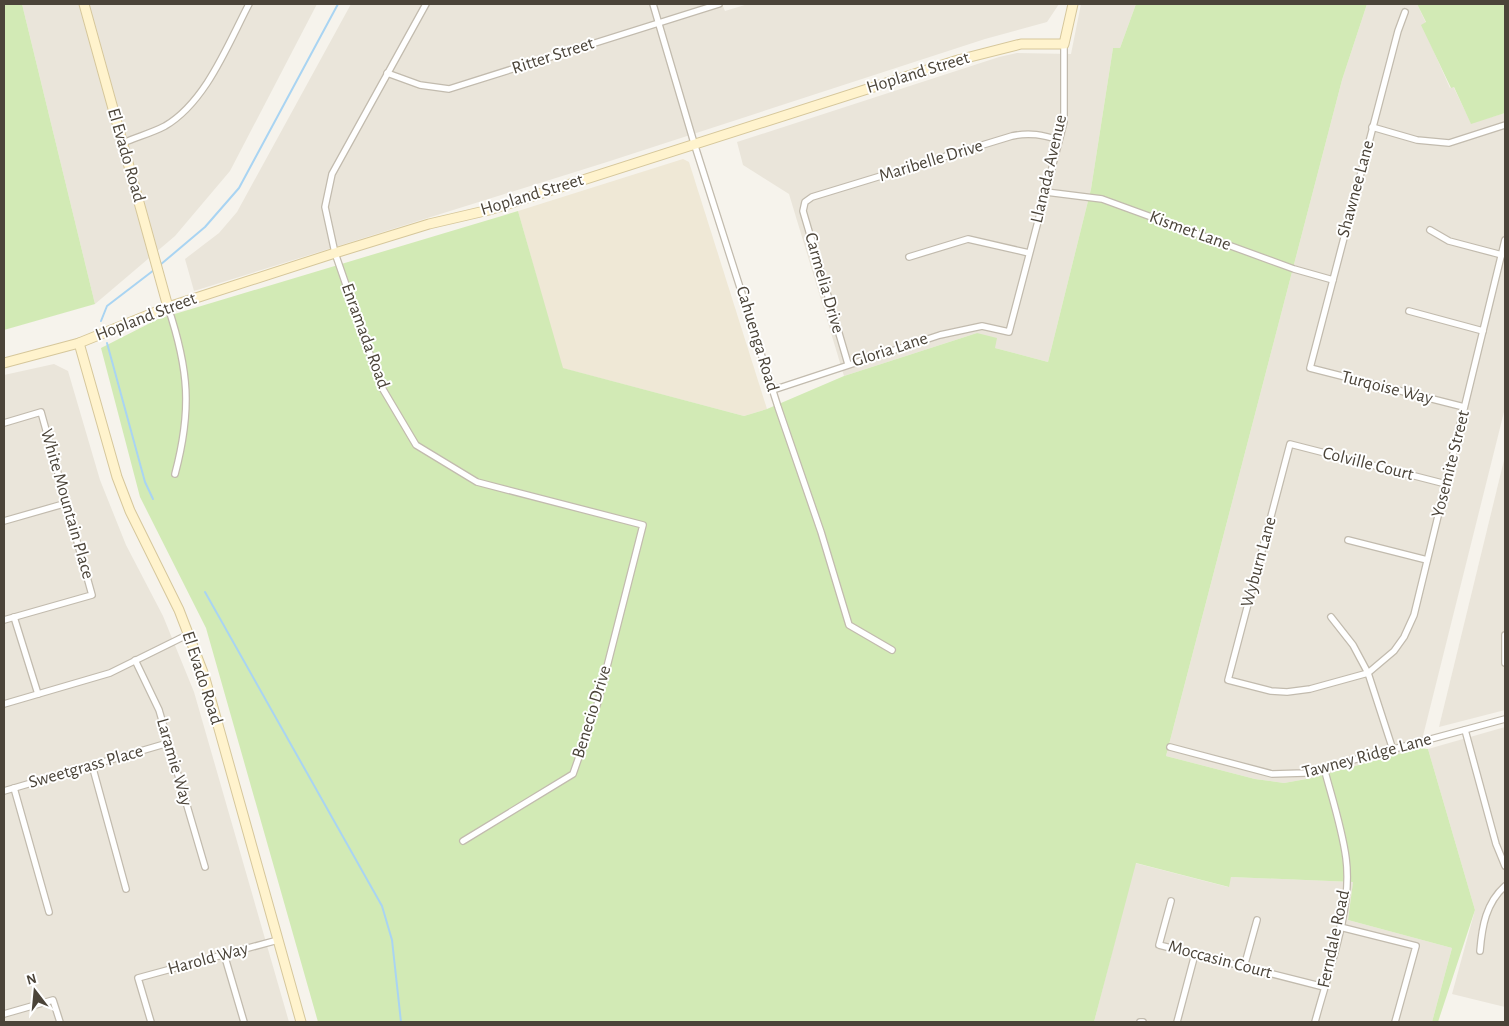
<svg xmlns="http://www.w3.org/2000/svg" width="1509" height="1026" font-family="'Alegreya Sans',sans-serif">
<rect width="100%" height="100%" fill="#f6f3ec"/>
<g fill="#eae5da">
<path d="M 22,4 L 317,4 L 230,171 L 175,236 L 95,304 Z"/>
<path d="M 351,4 L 722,4 L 725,11 L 748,4 L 1059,4 L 1047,22 L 985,39 L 607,162 L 194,291 L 185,259 L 219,233 L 237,212 Z"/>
<path d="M 1081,4 L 1136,4 L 1120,48 L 1113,48 L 1091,189 L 1048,362 L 995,348 L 977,333 L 844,376 L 789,194 L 743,165 L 737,142 L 999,57 L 1017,53 L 1071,54 Z"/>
<path d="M 1367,4 L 1417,4 L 1426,23 L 1422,25 L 1450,88 L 1453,86 L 1471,123 L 1505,113 L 1505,408 L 1420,748 L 1312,778 L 1284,783 L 1255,779 L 1166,756 L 1342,80 Z"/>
<path d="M 54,364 L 68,371 L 100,480 L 126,545 L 163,616 L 194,692 L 289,1022 L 4,1022 L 4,375 Z"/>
<path d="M 1505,456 L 1505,710 L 1439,727 Z"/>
<path d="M 1505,727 L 1505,1007 L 1452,994 L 1475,910 L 1428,749 Z"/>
<path d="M 1135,863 L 1228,887 L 1231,877 L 1353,882 L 1348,920 L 1452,948 L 1432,1022 L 1094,1022 Z"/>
</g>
<path fill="#efe8d6" d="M 683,159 L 689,162 L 767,409 L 744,416 L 562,368 L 518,211 Z"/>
<g fill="#d2eab5">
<path d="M 4,4 L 22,4 L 95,304 L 4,330 Z"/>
<path d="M 1136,4 L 1367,4 L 1342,80 L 1166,756 L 1255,779 L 1284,783 L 1312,778 L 1420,748 L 1428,749 L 1475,910 L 1438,1022 L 1432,1022 L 1452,948 L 1348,920 L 1353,882 L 1231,877 L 1229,887 L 1136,863 L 1094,1022 L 318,1022 L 206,628 L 140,497 L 101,348 L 158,319 L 518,211 L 563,368 L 744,416 L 767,409 L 844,376 L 977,333 L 997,338 L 995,348 L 1048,362 L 1091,189 L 1113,48 L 1120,48 Z"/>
<path d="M 1417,4 L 1505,4 L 1505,113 L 1471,124 L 1454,87 L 1451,88 L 1421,25 L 1426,22 Z"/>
</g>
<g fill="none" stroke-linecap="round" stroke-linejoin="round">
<g stroke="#a9d4f2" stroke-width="2">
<path d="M 160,265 L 205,227 L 239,188 L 338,4"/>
<path d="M 101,321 L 107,306 L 154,270"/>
<path d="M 107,343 L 145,482 L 153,499"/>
<path d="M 205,592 L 382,906 L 392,940 L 401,1022"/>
</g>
<defs>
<g id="street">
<path d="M 426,4 L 332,174 L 325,207 L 335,253 L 381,386 L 416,445 L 477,482 L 643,525 L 598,702 L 573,774 L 463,841"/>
<path d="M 653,4 L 694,143 L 778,407 L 821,532 L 849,625 L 892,650"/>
<path d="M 1405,12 L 1398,31 L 1310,368 L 1464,407"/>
<path d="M 387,73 L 420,85 L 449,89 L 719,4"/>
<path d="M 1372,127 L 1417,140 L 1449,143 L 1505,125"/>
<path d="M 123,143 C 136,137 152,133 165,126 C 206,102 228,44 249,4"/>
<path d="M 1046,192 L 1102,199 L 1294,269 L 1333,280"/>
<path d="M 1430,230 L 1449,241 L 1502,255"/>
<path d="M 909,257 L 968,239 L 1029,253"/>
<path d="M 168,307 C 189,370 192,410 175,474"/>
<path d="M 1409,311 L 1483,331"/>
<path d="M 848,364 L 803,211 L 805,202 L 812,197 L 1012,136 C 1030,132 1043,135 1059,140"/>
<path d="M 773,390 L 940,335 L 982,326 L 1009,332 L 1064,122 L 1064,44"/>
<path d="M 4,423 L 41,412 L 92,595 L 4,620"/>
<path d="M 1446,484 L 1290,444 L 1228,680 L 1271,691 L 1287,692 L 1310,689 L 1368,673 L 1394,651 L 1404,637 L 1414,615 L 1505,240"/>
<path d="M 4,521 L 67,503"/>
<path d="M 1348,540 L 1427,560"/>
<path d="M 14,617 L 38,694"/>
<path d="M 1331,617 L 1353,645 L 1368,673 L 1393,750"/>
<path d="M 1505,635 L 1505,663"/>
<path d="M 135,660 L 159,710 L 205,867"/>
<path d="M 4,704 L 110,673 L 189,634"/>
<path d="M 1465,730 L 1496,844 L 1505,866"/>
<path d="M 1170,747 L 1272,774 L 1305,773 L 1505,719"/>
<path d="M 92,765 L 126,889"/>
<path d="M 14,788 L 49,912"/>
<path d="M 4,791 L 168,743"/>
<path d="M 1171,901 L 1159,945 L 1324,987"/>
<path d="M 1340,927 L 1416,946 L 1395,1022"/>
<path d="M 1480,951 C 1482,926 1486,903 1505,886"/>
<path d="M 224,954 L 244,1022"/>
<path d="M 1244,967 L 1257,920"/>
<path d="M 4,1014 L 53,1000 L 60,1022"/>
<path d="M 151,1022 L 138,978 L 278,940"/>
<path d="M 1140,1022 L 1143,1022"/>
<path d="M 1177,1022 L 1195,954"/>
<path d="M 1315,1022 C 1328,972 1353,910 1346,858 C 1342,828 1332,798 1324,768"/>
</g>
<g id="secondary">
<path d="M 84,4 L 168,307"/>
<path d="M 79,343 L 117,477 L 130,511 L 179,610 L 204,675 L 301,1022"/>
<path d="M 4,363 L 79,343 L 168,307 L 335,253 L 429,224 L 489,210 L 958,60 L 1021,44 L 1064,44 L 1073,4"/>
</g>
</defs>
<use href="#street" stroke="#c2bbae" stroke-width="8"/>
<use href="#secondary" stroke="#d6c79b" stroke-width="11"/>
<use href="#street" stroke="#fff" stroke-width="5.5"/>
<use href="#secondary" stroke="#fff3cd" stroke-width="9"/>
</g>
<g text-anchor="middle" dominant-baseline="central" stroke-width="4" stroke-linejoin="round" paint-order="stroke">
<g font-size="18" fill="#4b4439" stroke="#fff">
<text transform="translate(553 56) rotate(-18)">Ritter Street</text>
<text transform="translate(918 73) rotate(-17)">Hopland Street</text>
<text transform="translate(126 155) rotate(74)">El Evado Road</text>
<text transform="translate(931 161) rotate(-17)">Maribelle Drive</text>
<text transform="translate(1049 169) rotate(-77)">Llanada Avenue</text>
<text transform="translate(1356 189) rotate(-75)">Shawnee Lane</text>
<text transform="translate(532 195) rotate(-17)">Hopland Street</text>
<text transform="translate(1190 231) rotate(20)">Kismet Lane</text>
<text transform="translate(824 283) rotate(74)">Carmelia Drive</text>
<text transform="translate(146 317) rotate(-21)">Hopland Street</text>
<text transform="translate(365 336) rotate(70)">Enramada Road</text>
<text transform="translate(757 339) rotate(73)">Cahuenga Road</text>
<text transform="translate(890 350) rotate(-18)">Gloria Lane</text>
<text transform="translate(1387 388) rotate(14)">Turqoise Way</text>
<text transform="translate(1368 464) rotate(14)">Colville Court</text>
<text transform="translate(1451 464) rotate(-76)">Yosemite Street</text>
<text transform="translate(67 504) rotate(74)">White Mountain Place</text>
<text transform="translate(1259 562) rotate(-75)">Wyburn Lane</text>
<text transform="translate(202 678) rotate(72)">El Evado Road</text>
<text transform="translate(592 712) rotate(-73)">Benecio Drive</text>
<text transform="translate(1367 756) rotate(-15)">Tawney Ridge Lane</text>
<text transform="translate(174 762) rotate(74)">Laramie Way</text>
<text transform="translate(86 767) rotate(-16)">Sweetgrass Place</text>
<text transform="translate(1334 939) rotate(-78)">Ferndale Road</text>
<text transform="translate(208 959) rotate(-15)">Harold Way</text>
<text transform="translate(1220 960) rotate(15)">Moccasin Court</text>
</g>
</g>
<rect width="1509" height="1026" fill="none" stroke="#4b4439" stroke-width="10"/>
<g transform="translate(35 991) rotate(344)" stroke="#ffffff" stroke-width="4" paint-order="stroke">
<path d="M0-4L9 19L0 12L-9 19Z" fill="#4b4439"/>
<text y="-8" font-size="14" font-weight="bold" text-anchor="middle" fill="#4b4439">N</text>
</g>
</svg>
